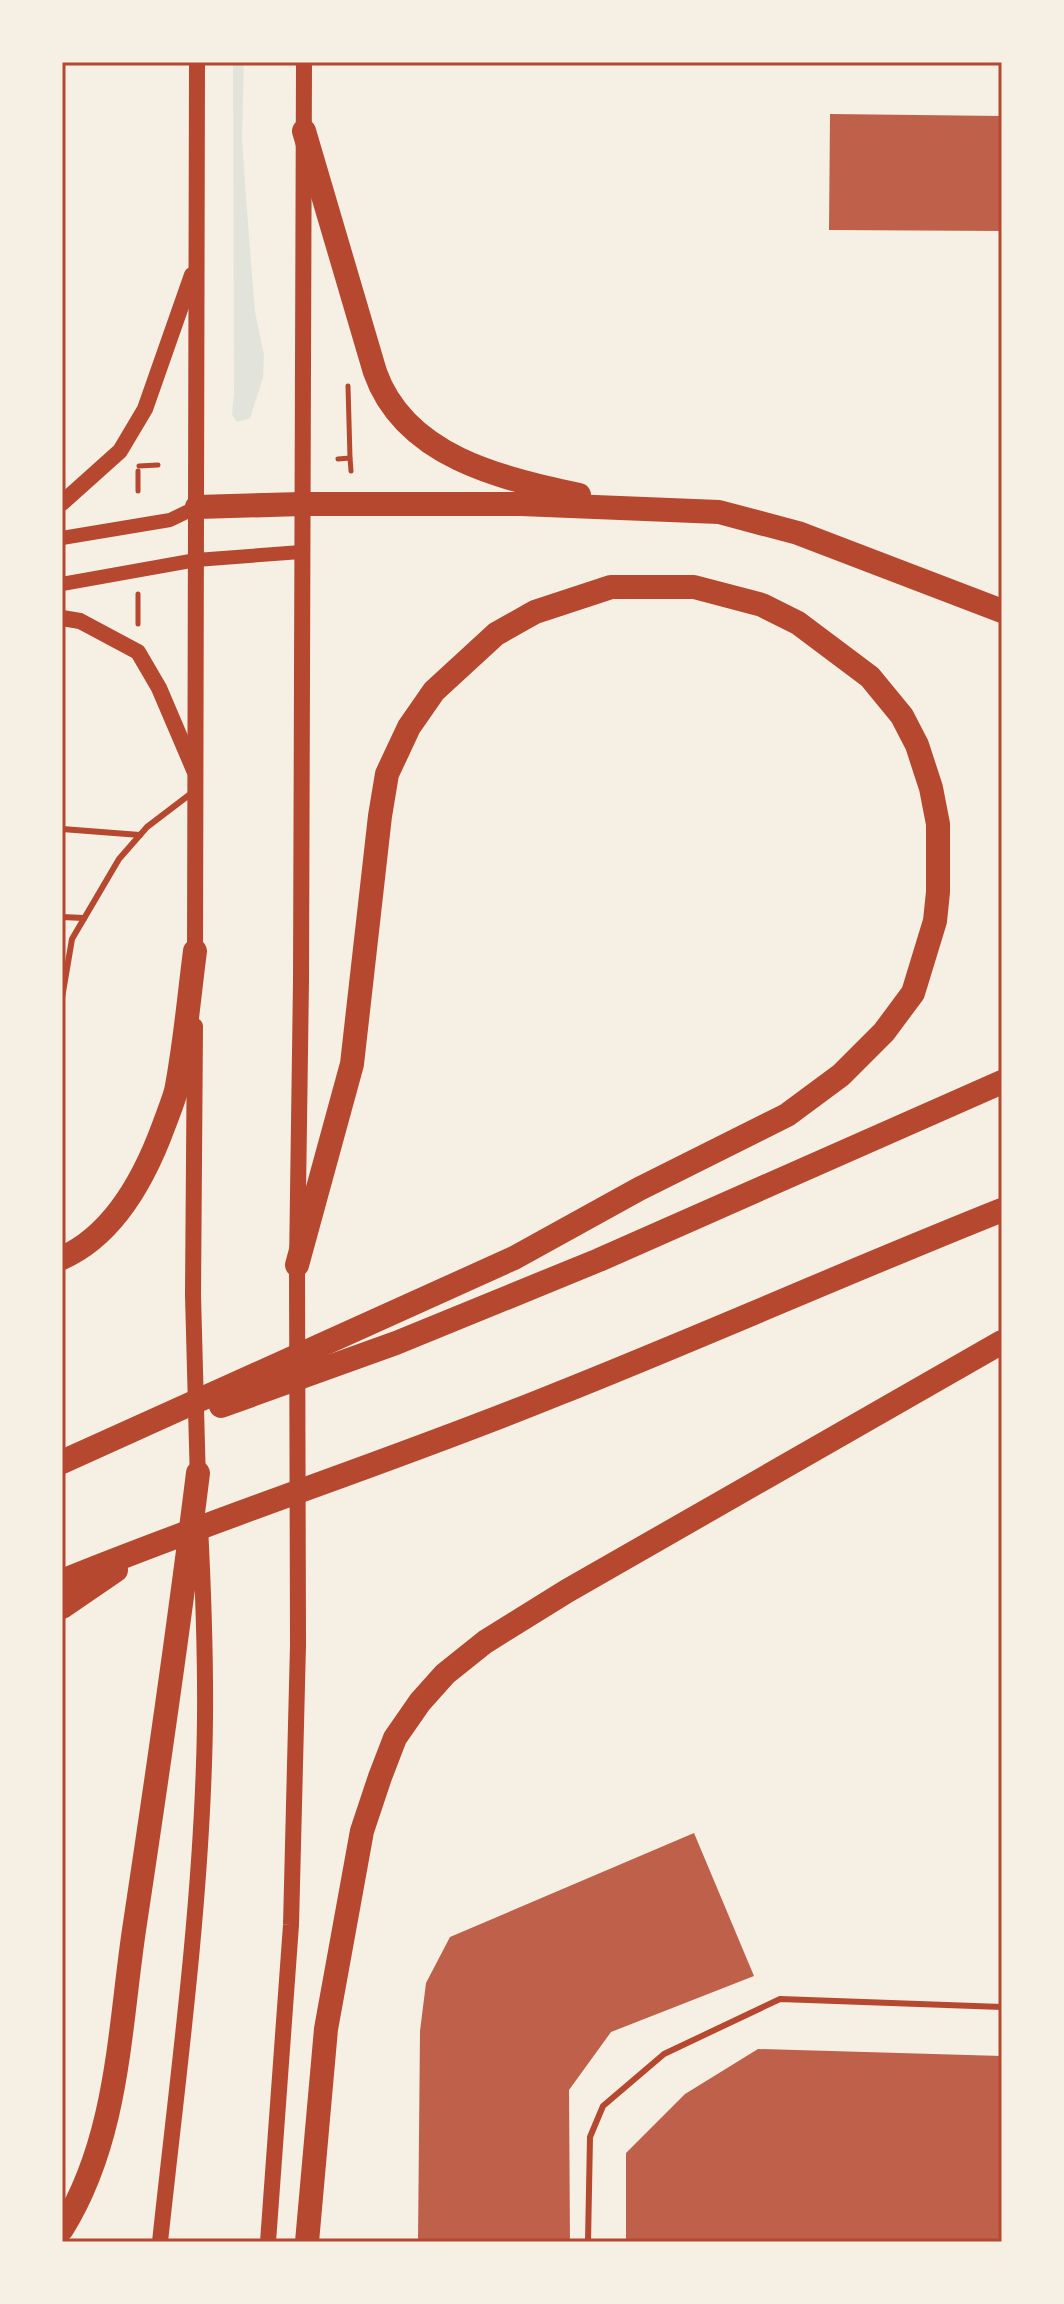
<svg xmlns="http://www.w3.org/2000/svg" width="1064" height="2304" font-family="'PT Sans Narrow',sans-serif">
<rect width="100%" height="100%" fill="#f6efe4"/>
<path fill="#e2e4dc" d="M 233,62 L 244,62 L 242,138 L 246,198 L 255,312 L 264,355 L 263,378 L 250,418 L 237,422 L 232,415 L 234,392 Z"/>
<g fill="#bf614a">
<path d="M 830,114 L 1002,116 L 1002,231 L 829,230 Z"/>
<path d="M 694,1833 L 754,1976 L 611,2032 L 569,2090 L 570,2242 L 418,2242 L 420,2031 L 426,1983 L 450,1937 Z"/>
<path d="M 758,2049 L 1002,2056 L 1002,2242 L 626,2242 L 626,2153 L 685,2094 Z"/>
</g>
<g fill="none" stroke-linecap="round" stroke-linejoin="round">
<g stroke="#b5482f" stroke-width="5">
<path d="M 350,458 L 351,471"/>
<path d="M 338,459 L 350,458 L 348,386"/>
<path d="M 139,466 L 158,465"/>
<path d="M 138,471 L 138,491"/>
<path d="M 138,594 L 138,624"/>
</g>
<g stroke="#b5482f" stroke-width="6">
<path d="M 62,829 L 140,835"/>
<path d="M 62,917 L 84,918"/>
<path d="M 62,998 L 72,939 L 119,859 L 147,827 L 193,792"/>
<path d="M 588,2242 L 590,2137 L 603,2106 L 664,2054 L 780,1999 L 1002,2007"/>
</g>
<g stroke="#b5482f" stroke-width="14">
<path d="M 62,538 L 170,520 L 197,507"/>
<path d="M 62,584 L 196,560 L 301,552"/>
</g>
<g stroke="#b5482f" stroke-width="16">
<path d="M 62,503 L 120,451 L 145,409 L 192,275"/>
<path d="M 62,618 L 80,621 L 138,652 L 159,688 L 194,770"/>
<path d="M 195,959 L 197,62"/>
<path d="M 195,1026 L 193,1295 L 198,1483"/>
<path d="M 160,2242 C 177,2083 199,1923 204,1763 C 207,1684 204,1605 200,1526"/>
<path d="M 268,2242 L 291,1925 L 298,1645 L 297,1265 L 301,981 L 304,62"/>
</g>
<g stroke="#b5482f" stroke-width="24">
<path d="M 304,131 L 375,372 C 405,457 501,478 579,495"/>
<path d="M 197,507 L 302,504 L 521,504 L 719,512 L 798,533 L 1002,611"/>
<path d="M 62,1258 C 114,1235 145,1177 164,1125 C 168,1114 173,1102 176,1091 C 185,1045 189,997 195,951"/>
<path d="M 221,1406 L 396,1343 L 599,1260 L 1002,1082"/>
<path d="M 62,1462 L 514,1258 L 639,1189 L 787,1115 L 841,1075 L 884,1032 L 913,993 L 935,921 L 938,892 L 938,824 L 931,788 L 917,745 L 902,716 L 870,677 L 798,623 L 762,605 L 694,587 L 611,587 L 535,612 L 496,634 L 434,691 L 409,727 L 387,774 L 380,816 L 352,1064 L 297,1265"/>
<path d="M 62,1581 C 226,1514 396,1460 560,1393 C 708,1334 854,1269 1002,1210"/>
<path d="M 62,1607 L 116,1570"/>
<path d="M 62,2229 C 118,2139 119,2032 134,1930 C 157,1778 179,1626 198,1473"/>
<path d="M 307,2242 L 326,2029 L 362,1831 L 380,1777 L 395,1738 L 420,1702 L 445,1674 L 485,1642 L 567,1591 L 1002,1342"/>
</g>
</g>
<rect width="1064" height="2304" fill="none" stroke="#f6efe4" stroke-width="128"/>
<rect x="64" y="64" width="936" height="2176" fill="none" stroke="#b5482f" stroke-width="3"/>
</svg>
